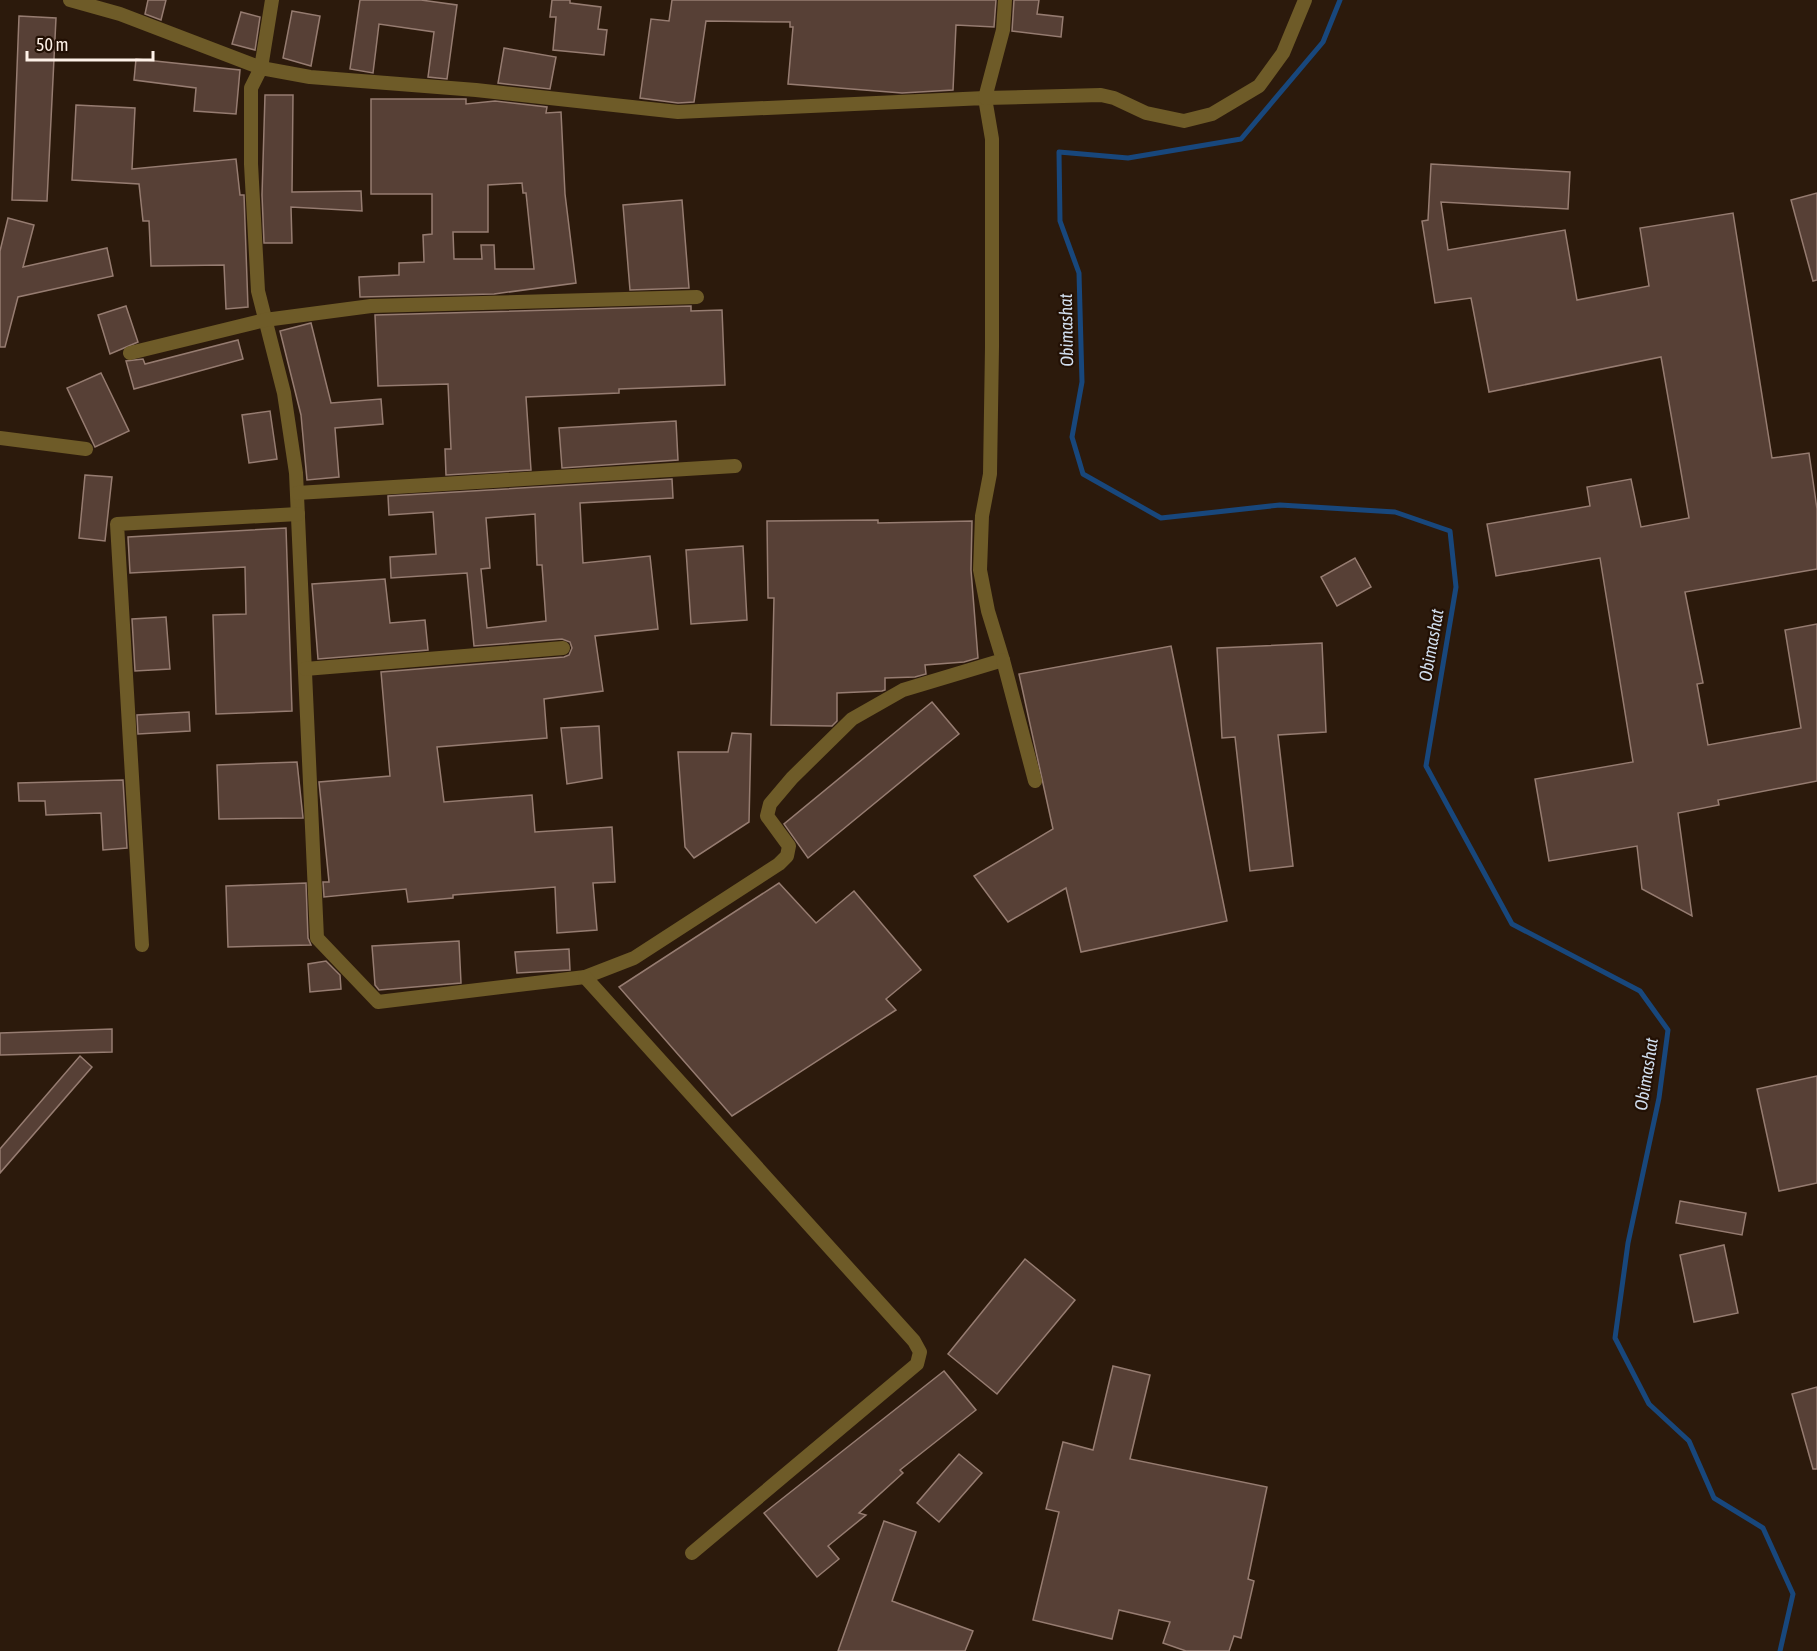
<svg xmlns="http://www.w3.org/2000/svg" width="1817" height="1651" font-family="'Asap Condensed',sans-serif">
<rect width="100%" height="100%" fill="#2c1a0c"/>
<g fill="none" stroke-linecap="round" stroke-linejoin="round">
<path stroke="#18477c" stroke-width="5" d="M 1340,0 L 1323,42 L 1241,139 L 1128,158 L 1059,152 L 1060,221 L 1079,273 L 1082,382 L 1072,437 L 1083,474 L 1161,518 L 1280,505 L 1395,512 L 1450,531 L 1456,587 L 1426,766 L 1512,924 L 1640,991 L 1668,1030 L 1659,1098 L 1628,1243 L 1615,1338 L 1649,1404 L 1689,1441 L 1714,1498 L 1763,1528 L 1793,1594 L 1780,1651"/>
</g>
<g fill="#574036" stroke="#967c71" stroke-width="1.5" fill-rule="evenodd">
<path d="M 148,0 L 166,0 L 161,20 L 145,14 Z"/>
<path d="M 360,0 L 421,0 L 457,5 L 447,79 L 428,77 L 434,32 L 379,24 L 373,73 L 350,69 Z"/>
<path d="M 552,0 L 570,0 L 570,3 L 601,7 L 598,29 L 607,30 L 604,55 L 553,50 L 556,17 L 550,17 Z"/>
<path d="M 672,0 L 996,0 L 994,27 L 956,25 L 953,90 L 902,93 L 788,84 L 793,27 L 790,27 L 790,22 L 706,21 L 694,102 L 678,103 L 640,98 L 651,19 L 669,21 Z"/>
<path d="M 1014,0 L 1039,0 L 1037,14 L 1063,17 L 1061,37 L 1012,31 Z"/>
<path d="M 292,11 L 320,16 L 311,66 L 283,58 Z"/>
<path d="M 241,12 L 260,17 L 255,50 L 232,44 Z"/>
<path d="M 19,16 L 56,18 L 47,201 L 12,200 Z"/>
<path d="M 504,48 L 556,57 L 550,89 L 498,83 Z"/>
<path d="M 136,59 L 240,70 L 236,114 L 194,111 L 196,88 L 134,80 Z"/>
<path d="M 265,95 L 293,95 L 292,192 L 361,191 L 362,211 L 291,207 L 292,243 L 264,243 L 262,195 Z"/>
<path d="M 371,99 L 466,99 L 466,104 L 495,101 L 547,107 L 546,113 L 561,112 L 565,194 L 576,283 L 494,294 L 360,297 L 359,277 L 399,275 L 399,263 L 424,262 L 423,235 L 432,234 L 432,194 L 371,194 ZM 522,183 L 523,193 L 526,193 L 534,269 L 495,269 L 494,245 L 481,245 L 482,259 L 454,259 L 453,232 L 488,232 L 488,185 Z"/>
<path d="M 76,105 L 135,108 L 132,169 L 236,159 L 240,195 L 244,195 L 248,307 L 226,309 L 224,265 L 151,266 L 149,221 L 143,221 L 139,184 L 72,180 Z"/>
<path d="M 1431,164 L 1570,172 L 1568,209 L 1441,202 L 1448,250 L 1565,230 L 1577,300 L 1649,286 L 1640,228 L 1733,213 L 1772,458 L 1809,453 L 1817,509 L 1817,569 L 1685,592 L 1703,683 L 1697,684 L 1708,745 L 1801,728 L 1785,630 L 1817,624 L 1817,781 L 1718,800 L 1719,805 L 1678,813 L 1692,916 L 1642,889 L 1637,846 L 1549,861 L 1535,779 L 1633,762 L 1600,558 L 1496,576 L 1487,524 L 1590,506 L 1587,487 L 1631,479 L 1641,527 L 1689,518 L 1661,357 L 1489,392 L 1471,298 L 1435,303 L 1422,221 L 1428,220 Z"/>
<path d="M 1817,193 L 1817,280 L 1813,281 L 1791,200 Z"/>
<path d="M 682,200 L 689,288 L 630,290 L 623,205 Z"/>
<path d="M 8,218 L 34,225 L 23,267 L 107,248 L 113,276 L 18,297 L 5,347 L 0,347 L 0,251 Z"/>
<path d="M 126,306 L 138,342 L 110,354 L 98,315 Z"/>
<path d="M 691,306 L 691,311 L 722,310 L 725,385 L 619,389 L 619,393 L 526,397 L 531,470 L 446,475 L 445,449 L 451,449 L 448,384 L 378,386 L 375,315 Z"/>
<path d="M 311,323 L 331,403 L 381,399 L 383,424 L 335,428 L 339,477 L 307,480 L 301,415 L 280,331 Z"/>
<path d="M 238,340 L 243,359 L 134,389 L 126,361 L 143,359 L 145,364 Z"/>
<path d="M 101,373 L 129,431 L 95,447 L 67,388 Z"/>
<path d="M 270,411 L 277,459 L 249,463 L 242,415 Z"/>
<path d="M 676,421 L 678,460 L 562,468 L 559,428 Z"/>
<path d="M 85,475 L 112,477 L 105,541 L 79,538 Z"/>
<path d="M 672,479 L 673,498 L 580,503 L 583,563 L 650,556 L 658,629 L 595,636 L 603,691 L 544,699 L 547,738 L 437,747 L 444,802 L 532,795 L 535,832 L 612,827 L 615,882 L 593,883 L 597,930 L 557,933 L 555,887 L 453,895 L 453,898 L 408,902 L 406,889 L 324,897 L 323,882 L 329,882 L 319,782 L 390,776 L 381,672 L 564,657 L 569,655 L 572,648 L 570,642 L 562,639 L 474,646 L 467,573 L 391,578 L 390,557 L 436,554 L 433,512 L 389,515 L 388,496 ZM 535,514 L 537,565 L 542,565 L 546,621 L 487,628 L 481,569 L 490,568 L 486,518 Z"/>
<path d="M 878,520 L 878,523 L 972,521 L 971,570 L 978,658 L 964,662 L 925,665 L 926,674 L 915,677 L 885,678 L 885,690 L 882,691 L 837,693 L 837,721 L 832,726 L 771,725 L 774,598 L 768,598 L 767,521 Z"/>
<path d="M 286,528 L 292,711 L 216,714 L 213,615 L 246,614 L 245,567 L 130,573 L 128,537 Z"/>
<path d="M 743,546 L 747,620 L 691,624 L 686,550 Z"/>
<path d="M 1355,558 L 1371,587 L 1337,606 L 1321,577 Z"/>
<path d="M 385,579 L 390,623 L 425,620 L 428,650 L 318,659 L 312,584 Z"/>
<path d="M 166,617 L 170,669 L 135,671 L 132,619 Z"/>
<path d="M 1322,643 L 1326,732 L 1278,735 L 1293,866 L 1250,871 L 1235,737 L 1222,738 L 1217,648 Z"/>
<path d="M 1171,646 L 1227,921 L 1081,952 L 1066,888 L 1008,922 L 974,876 L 1053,829 L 1019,674 Z"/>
<path d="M 932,702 L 959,734 L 808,858 L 784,824 Z"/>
<path d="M 189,712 L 190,731 L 138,734 L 137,715 Z"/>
<path d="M 599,726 L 602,778 L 567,784 L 561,728 Z"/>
<path d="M 732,733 L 751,734 L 749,822 L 694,858 L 685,847 L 678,752 L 728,752 Z"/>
<path d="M 297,762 L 303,818 L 219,819 L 217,765 Z"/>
<path d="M 123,780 L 127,848 L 103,850 L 101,813 L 46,815 L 45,801 L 19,801 L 18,783 Z"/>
<path d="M 306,883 L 308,938 L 311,945 L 228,947 L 226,886 Z"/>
<path d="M 779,883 L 816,923 L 854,891 L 921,970 L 886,999 L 896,1010 L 732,1116 L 619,987 Z"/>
<path d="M 459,941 L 461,983 L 379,990 L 375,985 L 372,946 Z"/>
<path d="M 569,949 L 570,970 L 517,973 L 515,952 Z"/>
<path d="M 326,961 L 340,975 L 341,989 L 310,992 L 308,964 Z"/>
<path d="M 112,1029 L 112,1052 L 0,1055 L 0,1033 Z"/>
<path d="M 80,1056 L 92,1067 L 0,1173 L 0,1149 Z"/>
<path d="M 1817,1076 L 1817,1183 L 1779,1191 L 1757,1089 Z"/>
<path d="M 1680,1201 L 1746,1213 L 1742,1235 L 1676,1223 Z"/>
<path d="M 1724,1245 L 1738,1313 L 1694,1322 L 1680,1255 Z"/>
<path d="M 1025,1259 L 1075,1300 L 997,1394 L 948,1354 Z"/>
<path d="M 1113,1366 L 1150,1375 L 1130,1459 L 1267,1487 L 1248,1579 L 1254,1581 L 1241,1638 L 1234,1636 L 1229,1651 L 1186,1651 L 1163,1643 L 1170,1622 L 1119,1610 L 1112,1639 L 1033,1620 L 1059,1512 L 1046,1509 L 1063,1442 L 1093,1450 Z"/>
<path d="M 944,1371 L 976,1410 L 900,1470 L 903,1473 L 859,1513 L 866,1515 L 828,1546 L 839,1559 L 817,1577 L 764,1513 Z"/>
<path d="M 1817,1387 L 1817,1469 L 1813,1469 L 1792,1394 Z"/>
<path d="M 959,1454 L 982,1473 L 939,1522 L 917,1503 Z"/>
<path d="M 884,1521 L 916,1532 L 892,1601 L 973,1631 L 965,1651 L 838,1651 Z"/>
</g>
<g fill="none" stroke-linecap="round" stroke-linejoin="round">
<g stroke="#6e5b28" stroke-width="14">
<path d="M 70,0 L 120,14 L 261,68 L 310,77 L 476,90 L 678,112 L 985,98 L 992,139 L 992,347 L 990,474 L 982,516 L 980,570 L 988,611 L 1003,660 L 903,690 L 852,719 L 792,778 L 770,804 L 767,816 L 789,846 L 787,856 L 779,864 L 634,958 L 585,977 L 378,1002 L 317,938 L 296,473 L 284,393 L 258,291 L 251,164 L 251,88 L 261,68 L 272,0"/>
<path d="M 1005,0 L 1003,30 L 985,98 L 1101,95 L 1114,98 L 1146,113 L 1184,121 L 1212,114 L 1259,86 L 1283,53 L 1305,0"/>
<path d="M 130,353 L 265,320 L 371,306 L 697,297"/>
<path d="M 0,438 L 86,449"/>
<path d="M 297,493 L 735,466"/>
<path d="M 1003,660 L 1035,781"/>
<path d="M 305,669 L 563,648"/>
<path d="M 142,945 L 117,524 L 298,514"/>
<path d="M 585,977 L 914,1341 L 920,1352 L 917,1364 L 692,1553"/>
</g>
</g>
<g text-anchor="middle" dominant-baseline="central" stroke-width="4.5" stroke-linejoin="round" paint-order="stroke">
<g font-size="18" font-style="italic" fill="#d1deee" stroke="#221004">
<text transform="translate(1066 330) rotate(-91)">Obimashat</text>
<text transform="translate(1431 645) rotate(-80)">Obimashat</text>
<text transform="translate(1646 1074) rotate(-81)">Obimashat</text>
</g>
</g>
<path d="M27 51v9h126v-9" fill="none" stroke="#fef1e8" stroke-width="3"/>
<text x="36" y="51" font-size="18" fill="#fef1e8" stroke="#221004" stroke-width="4.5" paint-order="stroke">50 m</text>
</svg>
